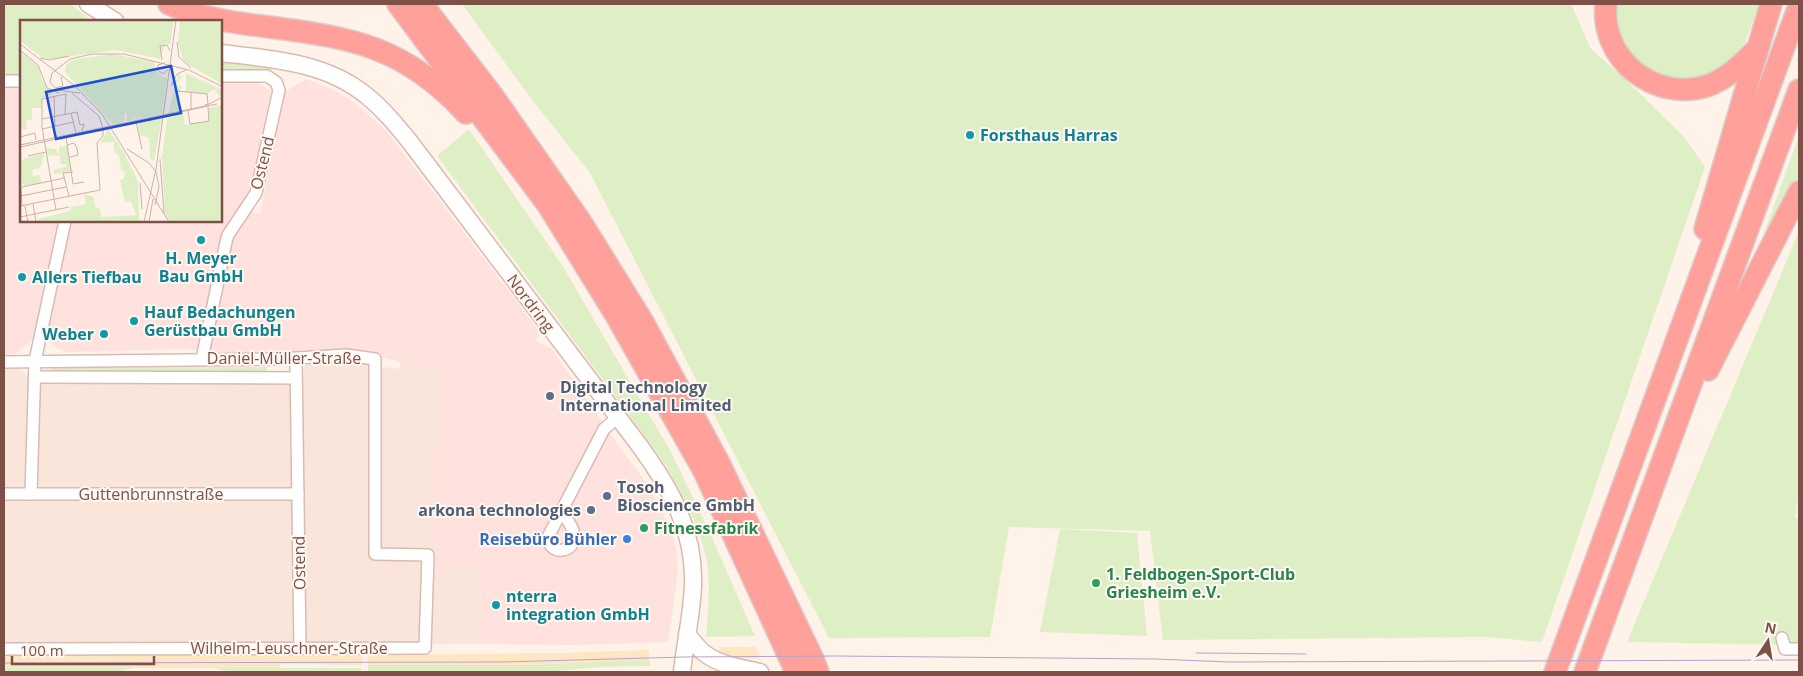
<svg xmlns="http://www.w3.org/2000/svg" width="1803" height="676" font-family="'Open Sans',sans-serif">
<rect width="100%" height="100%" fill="#fff2e9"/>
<path fill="#fae5da" d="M 357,362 L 385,368 L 389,367 L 399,369 L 401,362 L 440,372 L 433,569 L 481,569 L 481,644 L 4,644 L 4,368 L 15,368 L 25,373 L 27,383 L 285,383 L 303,382 L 304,365 Z"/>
<path fill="#ffe1dd" d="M 306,79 L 334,90 L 355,103 L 387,132 L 540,332 L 536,341 L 552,349 L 615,441 L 648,485 L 672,531 L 676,549 L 678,569 L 669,637 L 667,642 L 573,645 L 481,644 L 481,569 L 432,569 L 439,372 L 351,349 L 231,353 L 182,349 L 65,352 L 47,341 L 33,339 L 15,354 L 4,355 L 4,86 L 21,86 L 21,221 L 221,221 L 221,83 L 258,82 L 271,91 L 250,190 L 238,209 L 260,214 L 285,92 Z"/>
<g fill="#deefc5">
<path d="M 4,4 L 70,4 L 92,21 L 21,21 L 21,75 L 4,75 Z"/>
<path d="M 462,4 L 1571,4 L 1591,49 L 1624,78 L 1684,137 L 1705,167 L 1542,642 L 1485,637 L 1163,640 L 1150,531 L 1009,527 L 990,637 L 829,638 L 590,173 L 530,97 Z"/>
<path d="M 1615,4 L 1759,4 L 1745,43 L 1738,54 L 1714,74 L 1681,81 L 1648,71 L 1626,48 L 1615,22 Z"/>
<path d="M 221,60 L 274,67 L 271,71 L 258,69 L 221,70 Z"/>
<path d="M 469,129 L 562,265 L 671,452 L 710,533 L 755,636 L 706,637 C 708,608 712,577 704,549 C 696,519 680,492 666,465 L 437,156 Z"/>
<path d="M 1799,136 L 1799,178 L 1768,236 L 1763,236 Z"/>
<path d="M 1799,231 L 1799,494 L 1795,518 L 1799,519 L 1799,645 L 1627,642 Z"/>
<path d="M 267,367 L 267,373 L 49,373 L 49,370 L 53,368 Z"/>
<path d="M 1060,529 L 1137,533 L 1147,636 L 1040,632 Z"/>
<path d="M 650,660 L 650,666 L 599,667 L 556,671 L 368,671 L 368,665 L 518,665 Z"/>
<path d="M 138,667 L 114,672 L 4,672 L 4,668 Z"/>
<path d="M 212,668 L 361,668 L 361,672 L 234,672 Z"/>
</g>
<g fill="#ffe6c3">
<path d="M 719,647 L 756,647 L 761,659 L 720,658 Z"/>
<path d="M 649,650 L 649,660 L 518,665 L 368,665 L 368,655 L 560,653 Z"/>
<path d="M 349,653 L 362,655 L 362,665 L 280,664 L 279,668 L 4,668 L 4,654 Z"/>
</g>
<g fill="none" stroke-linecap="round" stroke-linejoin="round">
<defs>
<g id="street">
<path d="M 4,81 L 21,81"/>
<path d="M 296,358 L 300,649"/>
<path d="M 202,359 L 226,242 L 228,235 L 256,193 L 279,90 L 276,82 L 267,76 L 221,76"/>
<path d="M 4,362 L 280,359 L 346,355 L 375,359 L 375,554 L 428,555 L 425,648 L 4,649"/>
<path d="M 34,377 L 296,378"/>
<path d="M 4,494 L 298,494"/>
<path d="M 31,494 L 35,361 L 65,221"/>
<path d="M 561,510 C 565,516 569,522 572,528 C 583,554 545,558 549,535 L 604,429 L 617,418"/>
<path d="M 1782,638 L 1785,649 L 1799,649"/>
</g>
<g id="secondary">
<path d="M 88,4 L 115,21"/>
<path d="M 221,53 C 272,59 326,62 367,96 C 384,110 397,126 410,142 L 639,445 C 670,487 695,531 693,585 C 692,614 685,643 682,672"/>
<path d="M 687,634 C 692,640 697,647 703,652 C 718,665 741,668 760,672"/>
</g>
<g id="highway">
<path d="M 169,4 C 200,18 235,23 269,27 C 354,38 405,47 466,113"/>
<path d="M 398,4 L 548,205 L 617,317 L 704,471 L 796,672"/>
<path d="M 422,4 L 493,96 L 581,222 L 643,322 L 719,463 L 812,657 L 818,672"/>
<path d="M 1606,4 C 1600,59 1654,102 1707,86 C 1727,79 1742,64 1756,50"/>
<path d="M 1705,229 L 1771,4"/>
<path d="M 1708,370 L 1799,192"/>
<path d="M 1555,672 L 1799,6"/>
<path d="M 1585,672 L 1799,90"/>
</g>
</defs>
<use href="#street" stroke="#d8bbb2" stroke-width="14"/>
<use href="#secondary" stroke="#dbbaae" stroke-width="19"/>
<use href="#highway" stroke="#dbcecc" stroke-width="24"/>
<use href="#street" stroke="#fff" stroke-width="11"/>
<use href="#secondary" stroke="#fff" stroke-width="16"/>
<use href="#highway" stroke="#ffa19a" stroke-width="21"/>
<g stroke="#b2a4cc" stroke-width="1">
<path d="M 1196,653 L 1306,654"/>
<path d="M 4,663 L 503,662 L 684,657 L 836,656 L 1155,659 L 1230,662 L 1799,660"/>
</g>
</g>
<g fill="#0f9aa8" stroke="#fff7f2" stroke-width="2">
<circle cx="970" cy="135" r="5"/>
<circle cx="201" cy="240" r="5"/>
<circle cx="22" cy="277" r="5"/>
<circle cx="134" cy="321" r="5"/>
<circle cx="104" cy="334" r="5"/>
<circle cx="496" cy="605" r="5"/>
</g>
<g fill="#5c6f8a" stroke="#fff7f2" stroke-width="2">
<circle cx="550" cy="396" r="5"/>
<circle cx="607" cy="496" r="5"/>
<circle cx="591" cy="510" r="5"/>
</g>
<g fill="#2e9e5b" stroke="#fff7f2" stroke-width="2">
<circle cx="644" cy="528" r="5"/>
<circle cx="1096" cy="583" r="5"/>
</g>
<circle fill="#3f7fe0" stroke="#fff7f2" stroke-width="2" cx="627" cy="539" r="5"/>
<g text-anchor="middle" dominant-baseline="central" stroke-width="4" stroke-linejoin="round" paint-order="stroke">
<g font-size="16" font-weight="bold" fill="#0d838f" stroke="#fff7f2" text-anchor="start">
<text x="980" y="135">Forsthaus Harras</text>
<text x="201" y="258" text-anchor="middle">H. Meyer<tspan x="201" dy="18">Bau GmbH</tspan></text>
<text x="32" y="277">Allers Tiefbau</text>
<text x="144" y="312">Hauf Bedachungen<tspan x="144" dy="18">Gerüstbau GmbH</tspan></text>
<text x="94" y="334" text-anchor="end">Weber</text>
<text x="506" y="596">nterra<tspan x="506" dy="18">integration GmbH</tspan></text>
</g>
<g font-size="16" fill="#7e5148" stroke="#fff7f2">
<text transform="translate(262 163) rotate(-76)">Ostend</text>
<text transform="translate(531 303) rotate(53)">Nordring</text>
<text x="284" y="358">Daniel-Müller-Straße</text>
<text x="151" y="494">Guttenbrunnstraße</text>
<text transform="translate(299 563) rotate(-91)">Ostend</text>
<text x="289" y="648">Wilhelm-Leuschner-Straße</text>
</g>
<g font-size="16" font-weight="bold" fill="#4e5e75" stroke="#fff7f2" text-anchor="start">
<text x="560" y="387">Digital Technology<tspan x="560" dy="18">International Limited</tspan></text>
<text x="617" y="487">Tosoh<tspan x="617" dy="18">Bioscience GmbH</tspan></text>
<text x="581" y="510" text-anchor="end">arkona technologies</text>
</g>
<g font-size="16" font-weight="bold" fill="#27864d" stroke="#fff7f2" text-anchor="start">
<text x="654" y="528">Fitnessfabrik</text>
<text x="1106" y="574">1. Feldbogen-Sport-Club<tspan x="1106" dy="18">Griesheim e.V.</tspan></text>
</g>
<g font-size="16" font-weight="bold" fill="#366cbe" stroke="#fff7f2" text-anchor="end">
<text x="617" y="539">Reisebüro Bühler</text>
</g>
</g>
<g transform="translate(20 20)">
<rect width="202" height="202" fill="#fff2e9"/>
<path d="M 0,0 L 154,0 L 150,25 L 145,24 L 140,39 L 96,30 L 31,39 L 23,38 L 0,21 ZM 160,0 L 202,0 L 202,64 L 164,42 L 158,23 ZM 0,31 L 19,47 L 22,60 L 33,73 L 22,79 L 21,88 L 12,88 L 12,100 L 6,100 L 7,109 L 0,110 ZM 92,34 L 134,42 L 137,52 L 147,59 L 142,94 L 116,99 L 113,92 L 115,99 L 107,101 L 107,93 L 104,94 L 104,102 L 93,104 L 45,52 L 46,45 L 52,40 ZM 166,53 L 202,70 L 202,75 L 200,77 L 194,69 L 187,74 L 166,72 ZM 158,54 L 162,56 L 157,65 L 162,66 L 158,78 L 160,90 L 148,93 ZM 202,85 L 202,202 L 150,202 L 145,194 L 142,136 L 147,99 L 163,93 L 165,105 L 188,101 L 189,88 ZM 142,98 L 134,141 L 133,141 L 130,139 L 129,118 L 119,115 L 118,103 ZM 88,109 L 103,131 L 118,161 L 119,202 L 19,202 L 18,199 L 51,191 L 50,187 L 66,184 L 64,174 L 74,177 L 75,187 L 79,188 L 82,197 L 116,195 L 111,182 L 105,182 L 100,160 L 104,159 L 105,152 L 101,149 L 99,136 L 94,131 L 94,122 L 81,123 ZM 47,125 L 52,151 L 34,154 L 33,150 L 46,147 L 46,144 L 41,144 L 39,136 L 27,135 L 26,128 L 36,129 L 39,136 L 39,127 ZM 25,133 L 20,148 L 12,150 L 13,156 L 19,155 L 22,163 L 5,166 L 2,163 L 0,140 Z" fill="#deefc5"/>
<path fill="none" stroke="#cbb2a9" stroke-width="1" d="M 157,22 L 159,37 L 171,48M 0,24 L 55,66 L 82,94 L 149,202M 0,30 L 18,45 L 27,68 L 39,73M 20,38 L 29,40 L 49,36M 142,40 L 140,26 L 147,25 L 150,31M 145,43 L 138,45 L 138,50 L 143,54 L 148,50M 41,57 L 43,66 L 35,68 L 30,62 L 32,53 L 50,39 L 72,34 L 104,34 L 169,50 L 203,67M 151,66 L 157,54 L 166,50M 36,70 L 60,73M 157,71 L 187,74 L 188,84 L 185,85M 52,73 L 79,96 L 83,109M 171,73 L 171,90M 34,76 L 35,106M 168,91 L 170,104 L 189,101 L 188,87M 51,93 L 56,113M 22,99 L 57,92 L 60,105 L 64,104 L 62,111M 116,102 L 122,129M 22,109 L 54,102M 0,117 L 15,113 L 16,120M 46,117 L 53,164 L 64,162M 0,125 L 185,86 L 203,77M 47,125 L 54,123 L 57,128 L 58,135 L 50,137M 0,127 L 197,84M 107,129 L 129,143 L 136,152 L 139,166 L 135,185M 8,136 L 26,132M 140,139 L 144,193M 0,154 L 2,186M 120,163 L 122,189M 2,167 L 44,158M 1,176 L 46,167M 49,176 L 43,153 L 53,152M 13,184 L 16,202M 0,186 L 80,170 L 77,123 L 83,116 L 83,109M 5,186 L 8,202M 36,190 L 22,107 L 22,79 L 46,74 L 45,94M 0,197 L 49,187M 124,202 L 136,149 L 156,0M 129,202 L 133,179"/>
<path fill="#1d4ed8" fill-opacity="0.15" stroke="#1d4ed8" stroke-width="2.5" d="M 151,46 L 161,93 L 36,119 L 26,72 Z"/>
<rect width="202" height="202" fill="none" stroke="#7e5148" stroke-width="2.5"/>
</g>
<rect width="1803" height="676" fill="none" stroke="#7e5148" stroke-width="10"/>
<g transform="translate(1768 641) rotate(12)" stroke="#fff7f2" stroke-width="4" paint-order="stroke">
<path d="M0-4L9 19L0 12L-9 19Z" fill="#7e5148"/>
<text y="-8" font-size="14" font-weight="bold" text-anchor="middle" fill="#7e5148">N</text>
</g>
<path d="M12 656v8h142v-8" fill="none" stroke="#7e5148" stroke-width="2.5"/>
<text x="20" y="656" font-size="15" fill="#7e5148" stroke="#fff7f2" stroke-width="4" paint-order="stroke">100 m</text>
</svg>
